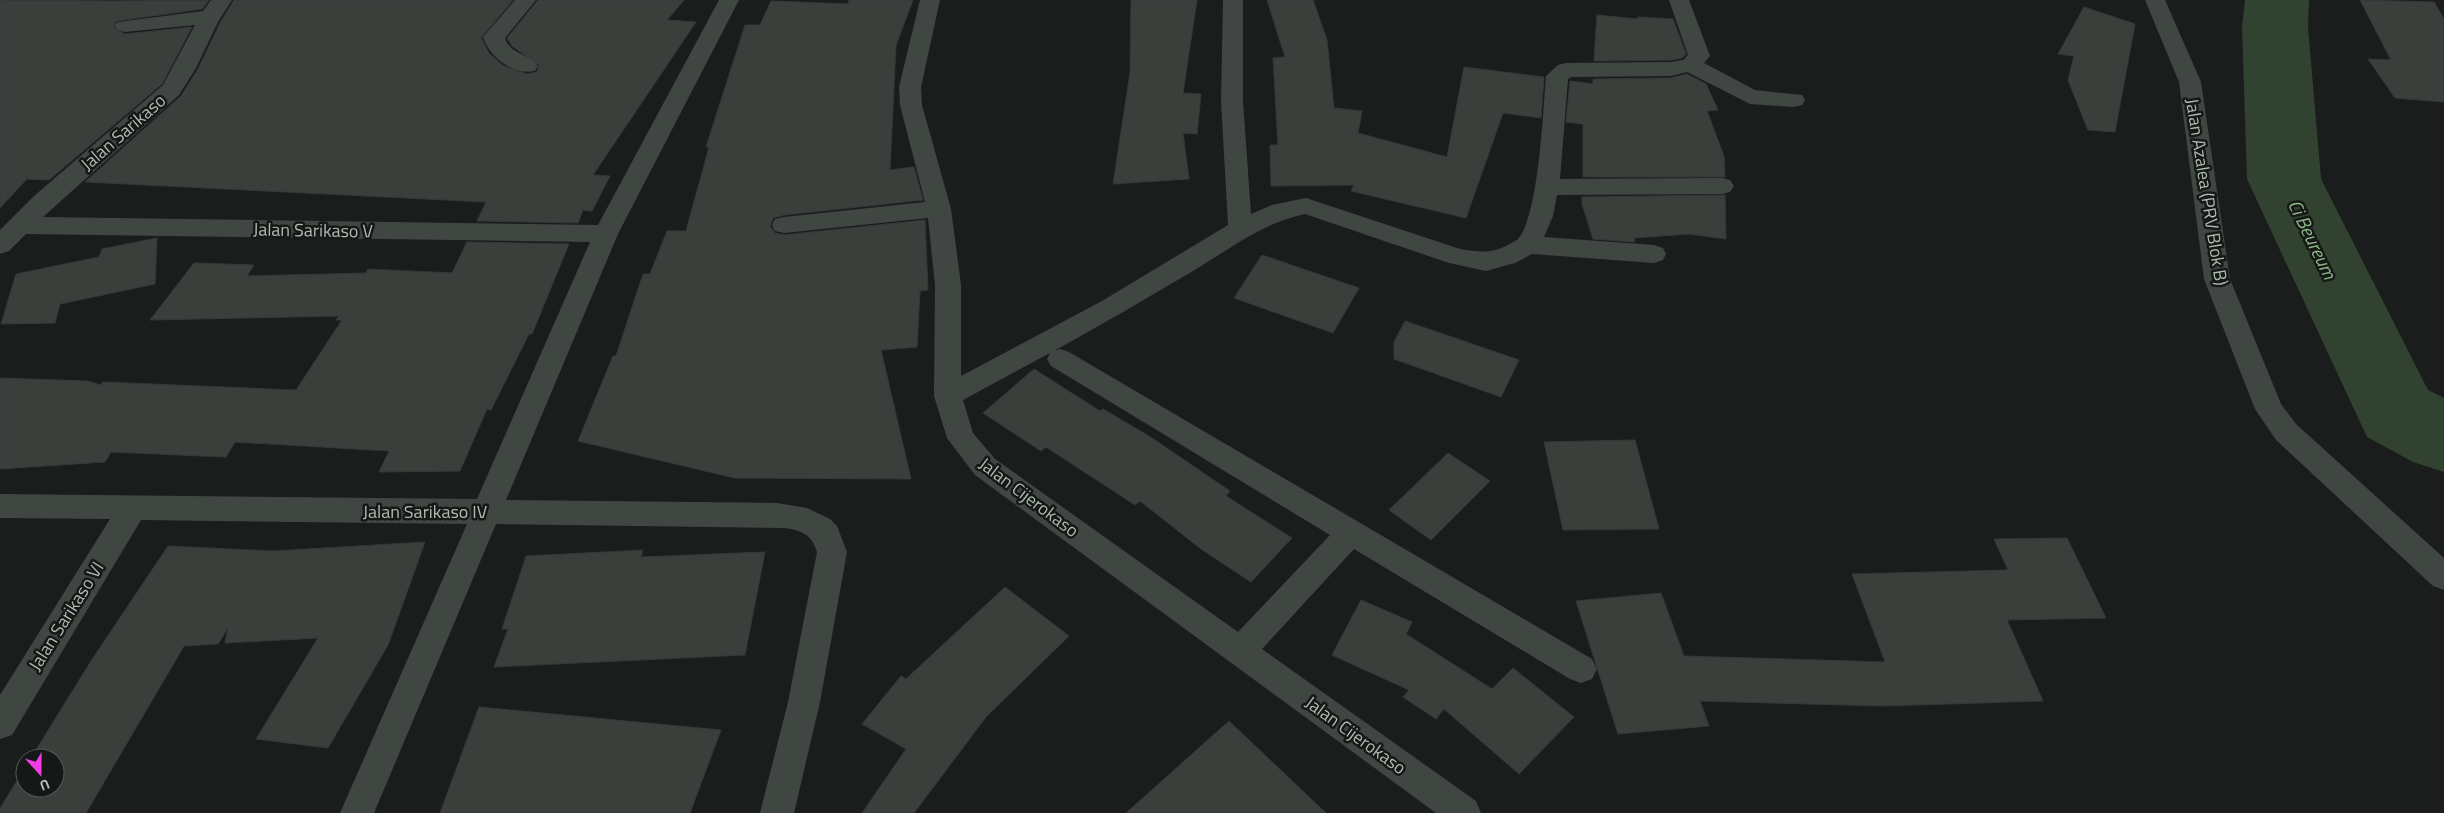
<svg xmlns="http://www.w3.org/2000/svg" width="2444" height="813" font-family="'Titillium Web',sans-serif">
<rect width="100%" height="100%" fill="#1a1d1c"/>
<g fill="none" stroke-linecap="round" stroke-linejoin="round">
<path fill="#324230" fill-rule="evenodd" d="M 2245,0 L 2309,0 L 2308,27 L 2321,179 L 2428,390 L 2444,398 L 2444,472 L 2413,462 L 2367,437 L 2247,179 L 2242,27 Z"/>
</g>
<g fill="#3b3f3c" stroke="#353936">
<path d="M 0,0 L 116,1 L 209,0 L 202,9 L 117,21 L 113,27 L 125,34 L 192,27 L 162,84 L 49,180 L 27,179 L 0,208 Z"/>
<path d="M 234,0 L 513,0 L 481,38 L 489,53 L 502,65 L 527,74 L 537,72 L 539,65 L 512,46 L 507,38 L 538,0 L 684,0 L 667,20 L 696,22 L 593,175 L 610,176 L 592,211 L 583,210 L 578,223 L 477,221 L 486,202 L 85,182 L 181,96 L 198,69 L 220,23 Z"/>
<path d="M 849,0 L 913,0 L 896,45 L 890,170 L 914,167 L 923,200 L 784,215 L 773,218 L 770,226 L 775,233 L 784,235 L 925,220 L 928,290 L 920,291 L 917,347 L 881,350 L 911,479 L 735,478 L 578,441 L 613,356 L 616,356 L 643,274 L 650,274 L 667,231 L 686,231 L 709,147 L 706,147 L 745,25 L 760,25 L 771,1 L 848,4 Z"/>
<path d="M 1131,0 L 1197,0 L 1183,93 L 1201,94 L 1197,134 L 1183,133 L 1189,179 L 1113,184 L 1130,73 Z"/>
<path d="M 1267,0 L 1313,0 L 1327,40 L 1334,108 L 1362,111 L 1358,133 L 1447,157 L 1464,67 L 1544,77 L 1541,118 L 1503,113 L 1466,218 L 1351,191 L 1354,185 L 1271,186 L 1270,145 L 1278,145 L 1273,58 L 1285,57 Z"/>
<path d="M 2360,0 L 2434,2 L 2444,19 L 2444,102 L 2395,98 L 2368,59 L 2391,60 Z"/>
<path d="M 2084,7 L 2135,24 L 2115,132 L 2088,130 L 2068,80 L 2074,56 L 2058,54 Z"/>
<path d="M 1597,15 L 1638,19 L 1638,17 L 1673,19 L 1686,54 L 1682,58 L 1671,60 L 1594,61 Z"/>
<path d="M 1687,74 L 1706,84 L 1718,110 L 1707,111 L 1724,156 L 1725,177 L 1583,177 L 1583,124 L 1566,122 L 1570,81 L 1593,84 L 1593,79 L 1671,78 Z"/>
<path d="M 1725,195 L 1726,239 L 1689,234 L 1634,238 L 1635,242 L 1593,239 L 1582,204 L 1582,197 Z"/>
<path d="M 157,238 L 155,284 L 60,304 L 55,323 L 1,324 L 16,274 L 99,257 L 102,249 Z"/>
<path d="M 467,242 L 569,244 L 532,334 L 529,334 L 491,410 L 487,409 L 460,471 L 379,472 L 389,451 L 235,442 L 226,457 L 111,452 L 105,462 L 0,469 L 0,378 L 87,381 L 101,385 L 103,382 L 296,390 L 342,320 L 336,320 L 339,316 L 150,320 L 194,263 L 254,265 L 247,276 L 366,273 L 368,269 L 452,273 Z"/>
<path d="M 1262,255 L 1359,288 L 1333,333 L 1234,298 Z"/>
<path d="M 1405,321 L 1519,360 L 1501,397 L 1394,359 L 1394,342 Z"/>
<path d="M 1034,369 L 1100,411 L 1103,409 L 1149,436 L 1230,491 L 1226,496 L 1292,538 L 1251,582 L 1201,549 L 1140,501 L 1135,505 L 1046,447 L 1041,451 L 983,413 Z"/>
<path d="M 1635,440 L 1659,529 L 1563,530 L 1544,442 Z"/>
<path d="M 1448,453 L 1490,481 L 1431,540 L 1389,510 Z"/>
<path d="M 2067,538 L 2106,618 L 2007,620 L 2043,701 L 1883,706 L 1700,701 L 1709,726 L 1618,734 L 1576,601 L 1661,593 L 1684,656 L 1885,662 L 1852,574 L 2008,570 L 1994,539 Z"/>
<path d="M 425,542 L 388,645 L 328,748 L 256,739 L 318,638 L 225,643 L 228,628 L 218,644 L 184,646 L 86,813 L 0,813 L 0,808 L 25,768 L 25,788 L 55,788 L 55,758 L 31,758 L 91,661 L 168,546 L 274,551 Z"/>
<path d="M 643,550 L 641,557 L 765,552 L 745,655 L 494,667 L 508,629 L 502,629 L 526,556 Z"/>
<path d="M 1005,587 L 1069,636 L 986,717 L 914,813 L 862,813 L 906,749 L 862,724 L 901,676 L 906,679 Z"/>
<path d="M 1361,600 L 1412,622 L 1406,634 L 1492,689 L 1513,668 L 1574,717 L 1519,774 L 1444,709 L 1436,719 L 1403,697 L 1409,690 L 1332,655 Z"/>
<path d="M 479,707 L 721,730 L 690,813 L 440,813 Z"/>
<path d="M 1229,721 L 1326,813 L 1126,813 Z"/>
</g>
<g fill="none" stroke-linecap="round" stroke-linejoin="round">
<g fill="#404742" fill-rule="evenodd">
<path d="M 211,0 L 232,0 L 218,22 L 196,68 L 179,95 L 43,217 L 598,225 L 719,0 L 739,0 L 618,234 L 506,500 L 777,503 L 807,508 L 830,519 L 837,526 L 847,552 L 820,702 L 794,813 L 760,813 L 788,702 L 817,552 C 812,535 802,530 784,528 L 496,524 L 374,813 L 340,813 L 467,524 L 141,520 L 12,735 L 0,739 L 0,695 L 110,519 L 0,518 L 0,494 L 477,499 L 590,242 L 26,234 L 9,251 L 0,254 L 0,230 L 34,196 L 163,85 L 195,25 L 125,32 L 118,30 L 114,26 L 118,22 L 203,11 Z"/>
<path d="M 515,0 L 536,0 L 505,38 C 510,55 529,53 538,66 L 535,71 C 514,76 489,57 483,37 Z"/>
<path d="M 920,0 L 940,0 L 921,87 L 922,105 L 951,209 L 961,285 L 961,376 L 1102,301 L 1228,225 L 1221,101 L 1223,0 L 1243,0 L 1243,101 L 1251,214 L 1272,205 L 1306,198 L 1460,249 C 1479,252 1491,254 1508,245 C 1511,243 1516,241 1518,239 C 1539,215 1543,111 1546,76 L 1558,65 L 1566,63 L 1671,62 L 1683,60 L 1688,55 L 1669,0 L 1689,0 L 1710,56 L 1704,63 L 1755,90 L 1802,95 L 1805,100 L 1802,105 L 1794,107 L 1750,104 L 1687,72 L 1671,76 L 1571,77 L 1568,79 L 1560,179 L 1722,178 L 1730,180 L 1734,186 L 1730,192 L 1722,194 L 1557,195 L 1553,216 L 1544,237 L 1654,245 L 1663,248 L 1666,254 L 1663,260 L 1654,263 L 1532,254 L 1515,263 L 1486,271 L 1449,263 L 1305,214 C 1262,223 1230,249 1193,271 C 1147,298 1101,325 1054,351 L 1060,349 L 1069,352 L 1592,659 L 1597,669 L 1592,679 L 1581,683 L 1570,679 L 1354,549 L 1262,649 L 1476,801 L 1481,813 L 1436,813 L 975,475 L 947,438 L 934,396 L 935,285 L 928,218 L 784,233 L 775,231 L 772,225 L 775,219 L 784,217 L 925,202 L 900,105 L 899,87 ZM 1050,353 L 1047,359 L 1051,366 L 1330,535 L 1238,632 L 995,459 L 973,433 L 963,400 Z"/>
<path d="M 2145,0 L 2165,0 L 2201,82 L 2230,279 L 2281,404 L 2296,424 L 2444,558 L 2444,590 L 2433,586 L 2276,440 L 2255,409 L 2204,279 L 2179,82 Z"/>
</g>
</g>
<g text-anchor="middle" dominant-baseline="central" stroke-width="5" stroke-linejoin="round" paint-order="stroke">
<g font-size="18" fill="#adbcaf" stroke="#151817">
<text transform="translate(123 132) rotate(-41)">Jalan Sarikaso</text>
<text transform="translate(2207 192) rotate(81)">Jalan Azalea (PRV Blok B)</text>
<text transform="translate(313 230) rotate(1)">Jalan Sarikaso V</text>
<text transform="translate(1029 497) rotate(37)">Jalan Cijerokaso</text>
<text x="425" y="511">Jalan Sarikaso IV</text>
<text transform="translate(66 616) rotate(-58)">Jalan Sarikaso VI</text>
<text transform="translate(1356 735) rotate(36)">Jalan Cijerokaso</text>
</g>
<g font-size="19" font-style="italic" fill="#8bb785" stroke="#151817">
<text transform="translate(2313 239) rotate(64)">Ci Beureum</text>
</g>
</g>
<g transform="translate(40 773) rotate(159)"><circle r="24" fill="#151817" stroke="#525a54"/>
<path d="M0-4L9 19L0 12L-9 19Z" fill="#f33ce5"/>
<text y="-8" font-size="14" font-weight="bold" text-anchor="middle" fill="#adbcaf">U</text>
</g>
</svg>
